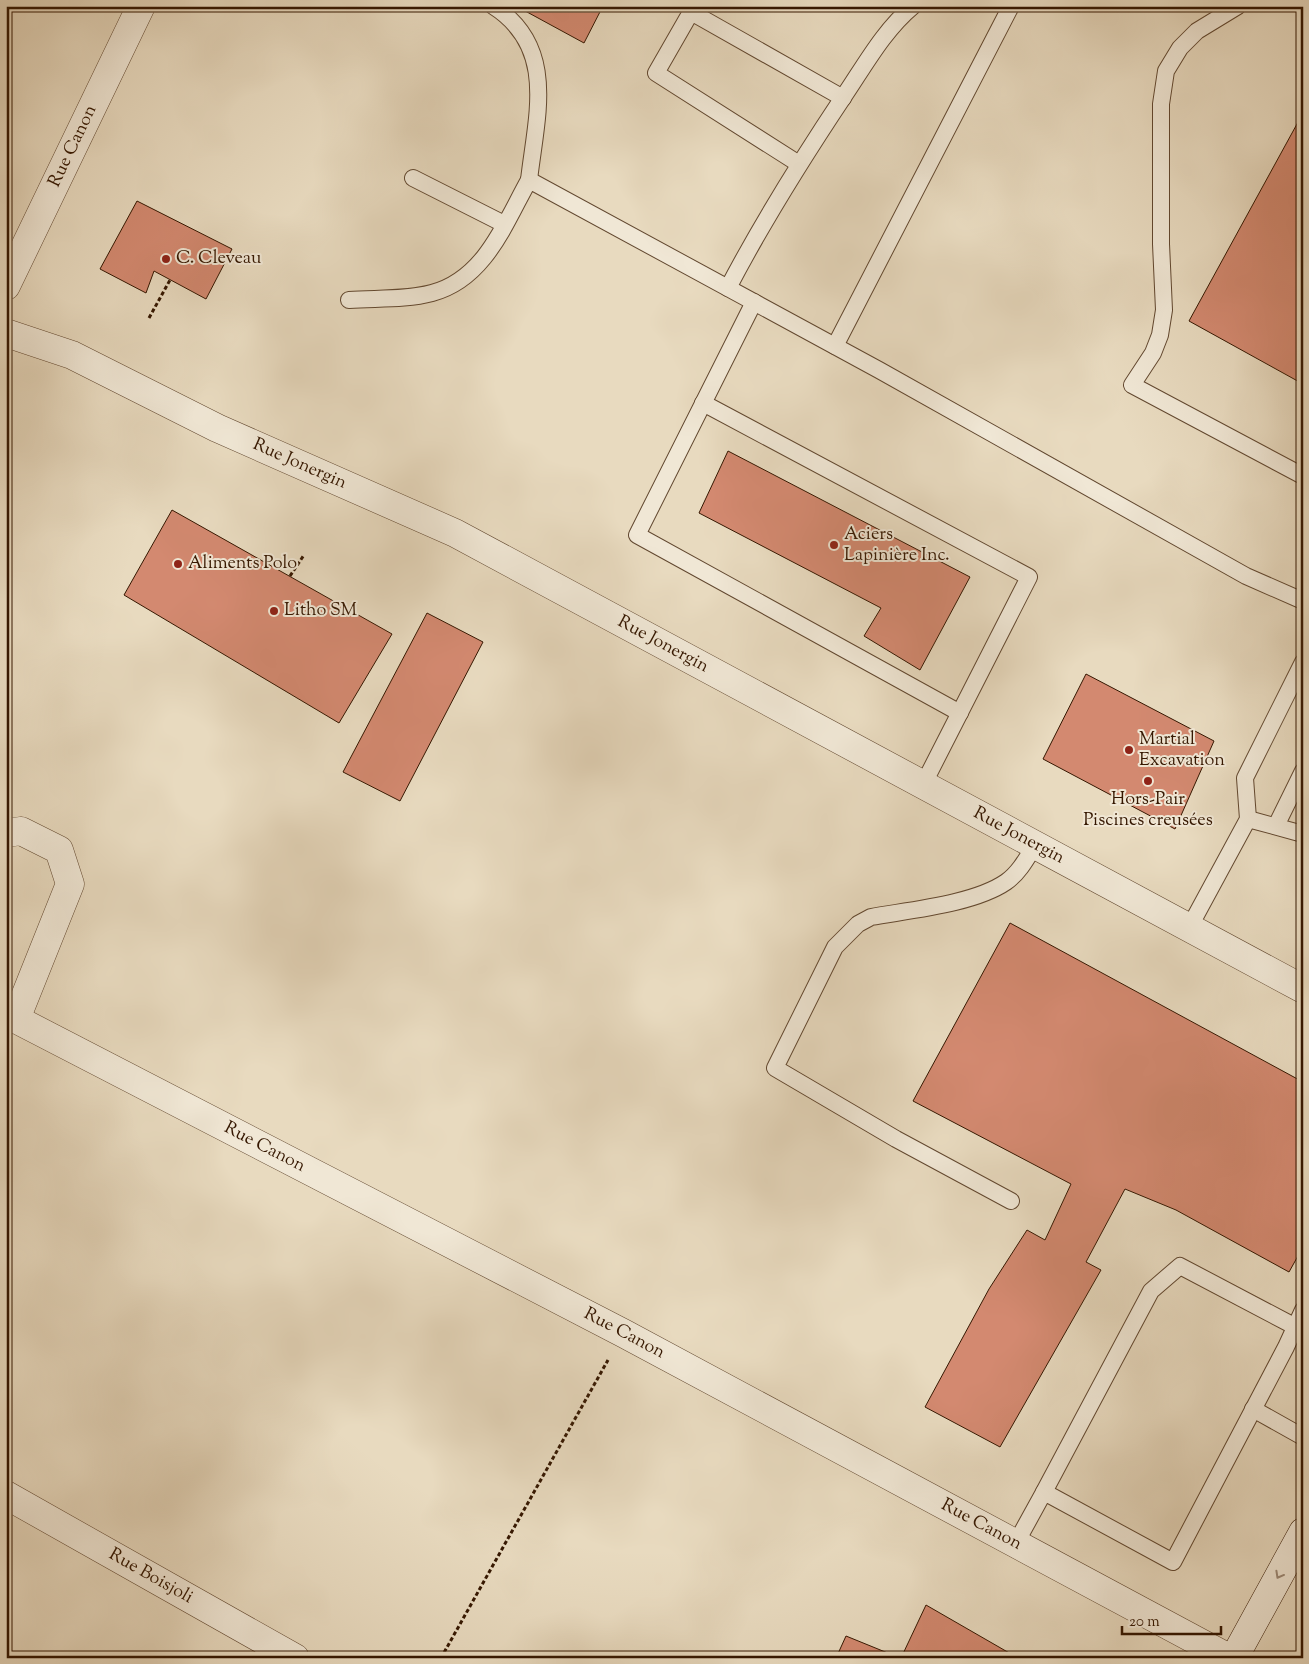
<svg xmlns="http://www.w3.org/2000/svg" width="1309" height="1664" font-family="'Sorts Mill Goudy',serif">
<rect width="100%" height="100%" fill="#e8dabf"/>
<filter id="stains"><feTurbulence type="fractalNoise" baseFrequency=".004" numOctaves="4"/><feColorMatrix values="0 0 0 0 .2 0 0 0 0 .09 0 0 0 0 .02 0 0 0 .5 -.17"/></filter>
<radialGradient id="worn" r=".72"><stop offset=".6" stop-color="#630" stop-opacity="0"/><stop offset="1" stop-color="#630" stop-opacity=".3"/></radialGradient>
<g fill="#d38970" stroke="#351701">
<path d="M 516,6 L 603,6 L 584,43 Z"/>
<path d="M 1303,113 L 1303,384 L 1189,321 Z"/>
<path d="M 137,201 L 232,249 L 206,299 L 154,271 L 146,293 L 100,269 Z"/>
<path d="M 728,451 L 970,577 L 920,670 L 864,636 L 881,608 L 699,513 Z"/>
<path d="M 172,510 L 392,634 L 339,723 L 124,595 Z"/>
<path d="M 427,613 L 483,642 L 400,801 L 343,772 Z"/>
<path d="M 1086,674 L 1214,741 L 1175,829 L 1043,759 Z"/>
<path d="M 1010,923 L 1303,1082 L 1303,1247 L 1289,1272 L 1176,1210 L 1125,1189 L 1086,1262 L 1101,1270 L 1000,1447 L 925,1407 L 989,1289 L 1027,1230 L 1045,1240 L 1071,1184 L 913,1101 Z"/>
<path d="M 926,1605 L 1018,1658 L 901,1658 Z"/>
<path d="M 846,1636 L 900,1658 L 836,1658 Z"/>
</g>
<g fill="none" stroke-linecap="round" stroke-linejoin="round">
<defs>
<g id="lane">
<path d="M 493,6 C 558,47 536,117 529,180"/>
<path d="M 1238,6 L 1197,31 L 1180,48 L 1166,71 L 1161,104 L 1161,244 L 1164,310 L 1160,335 L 1153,353 L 1132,385 L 1303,476"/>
<path d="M 799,164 L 656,73 L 691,12 L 843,98"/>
<path d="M 413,178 L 504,224"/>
<path d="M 728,288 C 763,221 802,159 844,96 C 865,65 884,30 913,6"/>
<path d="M 349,300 C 376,298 406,300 432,293 C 485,279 505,223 529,180 L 879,370 L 1246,576 L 1303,601"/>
<path d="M 754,302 L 637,535 L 960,713"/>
<path d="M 835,346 L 1011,6"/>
<path d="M 703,403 L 1029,577 L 923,785"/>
<path d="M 1248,819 L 1303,834"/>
<path d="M 1276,826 L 1303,771"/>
<path d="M 1189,928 L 1248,819 L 1245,778 L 1303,662"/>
<path d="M 1011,1201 L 896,1139 L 775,1068 L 835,947 L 858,924 L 871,917 C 910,910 974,904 1006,882 C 1019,873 1027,858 1035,845"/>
<path d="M 1253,1409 L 1303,1437"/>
<path d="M 1044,1492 L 1151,1291 L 1180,1266 L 1294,1326"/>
<path d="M 1016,1543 L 1044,1492 L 1173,1562 L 1286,1347 L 1303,1310"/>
</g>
<g id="street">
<path id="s1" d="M 6,286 L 141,6"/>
<path id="s2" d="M 6,333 L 72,355 L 217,428 L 455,533 L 1303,989"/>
<path d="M 6,833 L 21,831 L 59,850 L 70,884 L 16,1019"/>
<path id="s3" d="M 6,1014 L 623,1333 L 1229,1658"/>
<path id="s4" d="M 6,1495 L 295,1658"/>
</g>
<path id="secondary" d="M 1234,1658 L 1303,1532"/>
</defs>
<use href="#lane" stroke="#624830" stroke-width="18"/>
<use href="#street" stroke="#624830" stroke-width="29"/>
<use href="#secondary" stroke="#351701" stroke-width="29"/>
<g stroke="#351701" stroke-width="3" stroke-dasharray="4 2.5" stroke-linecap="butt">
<path d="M 149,318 L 170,280"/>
<path d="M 290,576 L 304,555"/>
<path d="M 441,1658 L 608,1360"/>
</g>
<use href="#lane" stroke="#f0e7d5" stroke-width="16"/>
<use href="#street" stroke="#f0e7d5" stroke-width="28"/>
<use href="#secondary" stroke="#f0e7d5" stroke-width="28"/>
</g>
<defs><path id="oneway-chevron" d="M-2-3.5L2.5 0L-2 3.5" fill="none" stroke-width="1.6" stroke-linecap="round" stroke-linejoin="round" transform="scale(1.25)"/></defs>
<use stroke="#9c8976" href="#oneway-chevron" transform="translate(1279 1575) rotate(119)"/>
<g fill="#8f2418" stroke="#f0e7d5" stroke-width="2">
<circle cx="166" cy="259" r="5"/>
<circle cx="834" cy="545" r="5"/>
<circle cx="178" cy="564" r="5"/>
<circle cx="274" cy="611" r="5"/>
<circle cx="1129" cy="750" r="5"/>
<circle cx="1148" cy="781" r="5"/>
</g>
<g text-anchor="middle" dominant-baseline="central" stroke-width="4" stroke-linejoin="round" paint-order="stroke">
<g font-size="18" fill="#351701" stroke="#f0e7d5">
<text stroke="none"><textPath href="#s1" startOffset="155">Rue Canon</textPath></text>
<text stroke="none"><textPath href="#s2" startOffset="322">Rue Jonergin</textPath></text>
<text stroke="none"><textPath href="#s2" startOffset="728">Rue Jonergin</textPath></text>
<text stroke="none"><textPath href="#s2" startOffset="1132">Rue Jonergin</textPath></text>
<text stroke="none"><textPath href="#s3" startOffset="291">Rue Canon</textPath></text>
<text stroke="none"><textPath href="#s3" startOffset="696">Rue Canon</textPath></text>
<text stroke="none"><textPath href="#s3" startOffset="1101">Rue Canon</textPath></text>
<text stroke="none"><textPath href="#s4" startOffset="166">Rue Boisjoli</textPath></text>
</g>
<g font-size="18" fill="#351701" stroke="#f0e7d5" text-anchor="start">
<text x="176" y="259">C. Cleveau</text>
<text x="844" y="535">Aciers<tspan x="844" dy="21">Lapinière Inc.</tspan></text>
<text x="188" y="564">Aliments Polo</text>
<text x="284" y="611">Litho SM</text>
<text x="1139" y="740">Martial<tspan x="1139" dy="21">Excavation</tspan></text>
<text x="1148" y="800" text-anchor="middle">Hors-Pair<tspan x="1148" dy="21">Piscines creusées</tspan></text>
</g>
</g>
<rect width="1309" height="1664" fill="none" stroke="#e8dabf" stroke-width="25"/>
<rect x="8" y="8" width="1294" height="1649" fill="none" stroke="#351701" stroke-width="2.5"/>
<rect x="12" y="12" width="1284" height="1639" fill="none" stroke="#351701"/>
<path d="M1122 1626v8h99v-8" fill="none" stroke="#351701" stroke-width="2.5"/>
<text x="1129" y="1626" font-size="15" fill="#351701" stroke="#f0e7d5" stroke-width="4" paint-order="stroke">20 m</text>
<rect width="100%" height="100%" filter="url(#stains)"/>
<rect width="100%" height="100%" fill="url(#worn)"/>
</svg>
